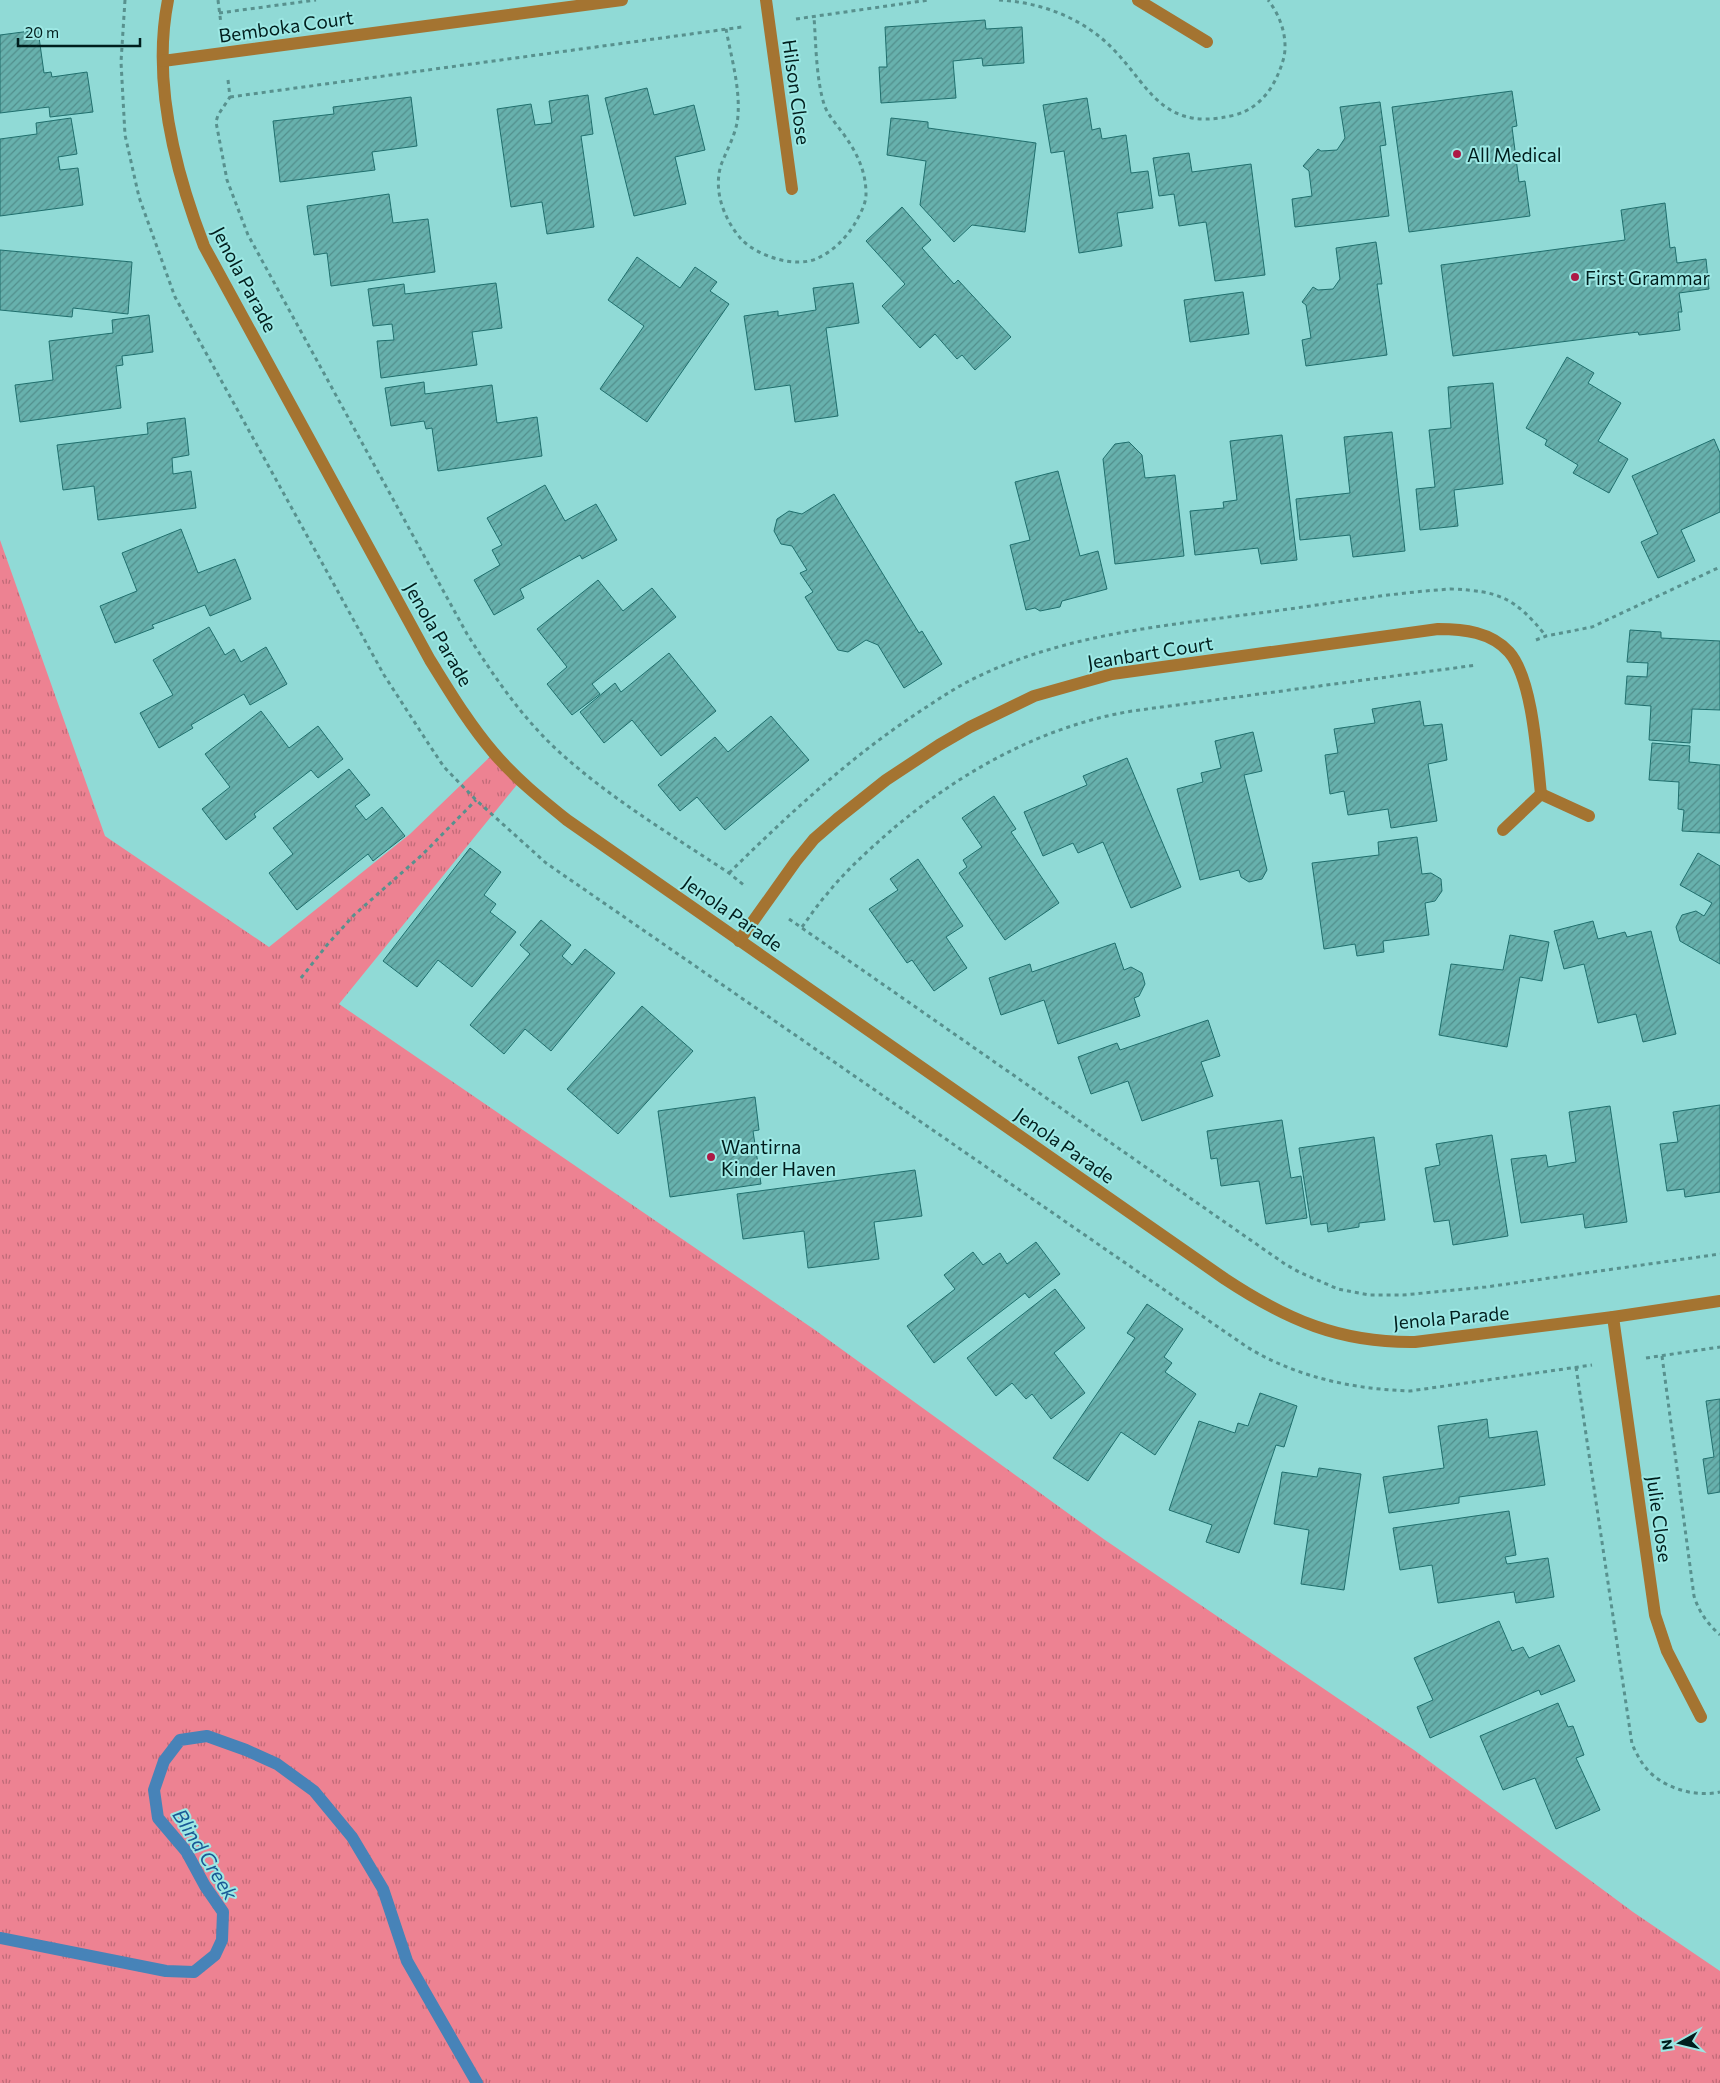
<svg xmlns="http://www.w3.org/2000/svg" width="1720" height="2083" font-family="Commissioner,sans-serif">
<defs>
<pattern id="grass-tufts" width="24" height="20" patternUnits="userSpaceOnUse" patternTransform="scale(1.25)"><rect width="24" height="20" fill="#ed8292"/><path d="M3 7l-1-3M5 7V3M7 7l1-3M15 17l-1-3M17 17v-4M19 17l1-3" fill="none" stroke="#be6a77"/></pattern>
<pattern id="building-hatch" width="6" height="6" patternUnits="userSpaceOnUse" patternTransform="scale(1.25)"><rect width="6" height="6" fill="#67b1ad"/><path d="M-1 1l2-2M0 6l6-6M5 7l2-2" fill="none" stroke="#528f8c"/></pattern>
</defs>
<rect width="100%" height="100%" fill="#90dad6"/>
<path fill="url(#grass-tufts)" d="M 0,540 L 105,836 L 269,947 L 410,834 L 494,753 L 520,781 L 339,1004 L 815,1330 L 1105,1540 L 1414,1750 L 1633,1912 L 1720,1971 L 1720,2083 L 0,2083 Z"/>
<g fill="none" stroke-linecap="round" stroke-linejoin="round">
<path stroke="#4783b8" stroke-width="12" d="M 0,1938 L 166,1971 L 194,1972 L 215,1955 L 222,1940 L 223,1912 L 205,1886 L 186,1851 L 158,1818 L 154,1790 L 164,1761 L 180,1740 L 207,1736 L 246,1750 L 277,1764 L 314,1791 L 352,1837 L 383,1889 L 407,1961 L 477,2083"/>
</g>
<g fill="url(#building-hatch)" stroke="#206f6d">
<path d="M 985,20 L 986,29 L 1022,27 L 1024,63 L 983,66 L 982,58 L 953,61 L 956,98 L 881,103 L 879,67 L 887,67 L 885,27 Z"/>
<path d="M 38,30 L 44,73 L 51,72 L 52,77 L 87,72 L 93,112 L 50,117 L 49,107 L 0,113 L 0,35 Z"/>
<path d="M 647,88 L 654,115 L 694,105 L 705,150 L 675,157 L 686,204 L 634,216 L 605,98 Z"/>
<path d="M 1512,91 L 1517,126 L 1512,127 L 1519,182 L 1525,181 L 1530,216 L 1409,232 L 1392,107 Z"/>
<path d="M 588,95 L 593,134 L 581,136 L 594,227 L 547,234 L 542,202 L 511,207 L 497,109 L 531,104 L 535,125 L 552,123 L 549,101 Z"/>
<path d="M 411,97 L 417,146 L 372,152 L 375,170 L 280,182 L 273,121 L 334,114 L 333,107 Z"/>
<path d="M 1087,98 L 1092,130 L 1100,128 L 1102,139 L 1126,135 L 1131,173 L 1148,171 L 1153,208 L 1117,213 L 1122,246 L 1079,253 L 1064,151 L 1051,153 L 1043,105 Z"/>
<path d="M 1380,102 L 1386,145 L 1380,146 L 1389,216 L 1295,227 L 1292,199 L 1312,196 L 1309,171 L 1303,166 L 1318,149 L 1321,151 L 1337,150 L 1345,138 L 1340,107 Z"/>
<path d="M 71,118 L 77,154 L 58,157 L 60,170 L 78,168 L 83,205 L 0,216 L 0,139 L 37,134 L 36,123 Z"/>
<path d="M 891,118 L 928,122 L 928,128 L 1036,143 L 1025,232 L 972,225 L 954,242 L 920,205 L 926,161 L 887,155 Z"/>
<path d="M 1189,153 L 1192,172 L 1251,164 L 1265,275 L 1215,281 L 1206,222 L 1179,226 L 1174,194 L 1159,196 L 1153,158 Z"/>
<path d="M 389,194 L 393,223 L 428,219 L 435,272 L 331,286 L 327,253 L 314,255 L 307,206 Z"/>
<path d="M 1665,203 L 1670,248 L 1675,247 L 1677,263 L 1706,259 L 1709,289 L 1679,293 L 1682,312 L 1678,312 L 1680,330 L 1639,335 L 1638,332 L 1453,356 L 1441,265 L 1625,240 L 1621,210 Z"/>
<path d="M 902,207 L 931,240 L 922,248 L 954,284 L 958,280 L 1011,337 L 975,370 L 962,355 L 957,359 L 935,334 L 920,348 L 882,306 L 905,284 L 866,241 Z"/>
<path d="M 1376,242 L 1382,284 L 1377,284 L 1387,355 L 1306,366 L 1302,340 L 1311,338 L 1306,305 L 1302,302 L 1313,287 L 1318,290 L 1333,289 L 1340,279 L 1336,248 Z"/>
<path d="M 0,250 L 132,262 L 128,314 L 73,308 L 72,317 L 0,310 Z"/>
<path d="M 637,257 L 680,288 L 695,267 L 717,282 L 710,291 L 729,304 L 647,422 L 600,389 L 644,326 L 608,300 Z"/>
<path d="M 496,283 L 502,328 L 472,332 L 477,365 L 381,378 L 377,341 L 394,340 L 392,324 L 373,326 L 368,289 L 404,284 L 405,294 Z"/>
<path d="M 853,283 L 859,323 L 826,328 L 838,416 L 795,422 L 790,385 L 755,390 L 744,316 L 778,311 L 778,316 L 816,310 L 813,288 Z"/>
<path d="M 1243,292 L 1249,334 L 1190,342 L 1184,300 Z"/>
<path d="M 149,315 L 153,352 L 122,356 L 123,365 L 116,366 L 121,408 L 20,422 L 15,385 L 53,380 L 49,341 L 113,333 L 112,320 Z"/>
<path d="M 1567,357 L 1594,373 L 1588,383 L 1621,403 L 1598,441 L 1628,459 L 1609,493 L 1573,473 L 1578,465 L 1545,445 L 1547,440 L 1526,428 Z"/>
<path d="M 424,382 L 425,394 L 492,385 L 497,423 L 537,417 L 542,456 L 438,471 L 432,428 L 426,429 L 424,421 L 391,426 L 385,388 Z"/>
<path d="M 1493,383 L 1503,484 L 1454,490 L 1458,526 L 1420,530 L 1416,489 L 1435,487 L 1429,430 L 1451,428 L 1448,387 Z"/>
<path d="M 185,418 L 189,455 L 172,458 L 173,474 L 191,471 L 196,508 L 98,520 L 94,486 L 63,490 L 57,445 L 148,434 L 147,423 Z"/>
<path d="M 1392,432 L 1405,551 L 1353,557 L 1350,535 L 1300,540 L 1296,499 L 1350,493 L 1344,437 Z"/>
<path d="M 1282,435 L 1297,560 L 1261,564 L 1258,548 L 1195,555 L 1190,511 L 1224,508 L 1223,502 L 1237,500 L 1230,441 Z"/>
<path d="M 1714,439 L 1720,453 L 1720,512 L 1681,530 L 1695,561 L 1658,578 L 1641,542 L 1658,534 L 1632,476 Z"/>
<path d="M 1129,442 L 1142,455 L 1145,478 L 1175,475 L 1184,556 L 1115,564 L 1103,459 L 1115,444 Z"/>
<path d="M 1058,471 L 1080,556 L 1098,551 L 1107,589 L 1062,601 L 1060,607 L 1040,611 L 1035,608 L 1026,610 L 1010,545 L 1030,540 L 1015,482 Z"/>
<path d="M 545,485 L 565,521 L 596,504 L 617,540 L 582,559 L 580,555 L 520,589 L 524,598 L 494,615 L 474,580 L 500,565 L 492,550 L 502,545 L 487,518 Z"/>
<path d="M 834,494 L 919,633 L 922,631 L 942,664 L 904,688 L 878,645 L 866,640 L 848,652 L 838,650 L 805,597 L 813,592 L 800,573 L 807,570 L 792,546 L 781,544 L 774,531 L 777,519 L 789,511 L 802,514 Z"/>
<path d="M 181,529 L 198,573 L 235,559 L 251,599 L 210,616 L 205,605 L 152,625 L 154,628 L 115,643 L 100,606 L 137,591 L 122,553 Z"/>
<path d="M 598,580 L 623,611 L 652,588 L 676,617 L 592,684 L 600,694 L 572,715 L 547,684 L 567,667 L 537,629 Z"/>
<path d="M 209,627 L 225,655 L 234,649 L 241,662 L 266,647 L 287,684 L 250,705 L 244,694 L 191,725 L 193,728 L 159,748 L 140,713 L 173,695 L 153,660 Z"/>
<path d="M 1630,630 L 1661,632 L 1661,638 L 1720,641 L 1720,710 L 1692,709 L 1690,743 L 1649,740 L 1651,706 L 1625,704 L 1627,676 L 1647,677 L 1648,663 L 1627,662 Z"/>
<path d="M 669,653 L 716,711 L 661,756 L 632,720 L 604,743 L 580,712 L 615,683 L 621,692 Z"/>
<path d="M 1420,701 L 1424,726 L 1442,724 L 1447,760 L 1428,764 L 1437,821 L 1391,828 L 1388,809 L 1348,815 L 1344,791 L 1330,794 L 1325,755 L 1338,753 L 1334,729 L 1375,723 L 1372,709 Z"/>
<path d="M 261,711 L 289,748 L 318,726 L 343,759 L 318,778 L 311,770 L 254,814 L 256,817 L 226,840 L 202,809 L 230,787 L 205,754 Z"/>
<path d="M 771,716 L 809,760 L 725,830 L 697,797 L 680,811 L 658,785 L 715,737 L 728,752 Z"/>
<path d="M 1253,732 L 1262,771 L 1244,775 L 1267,870 L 1262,879 L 1249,882 L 1241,877 L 1239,870 L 1200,880 L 1177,789 L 1203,782 L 1201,773 L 1221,768 L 1215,741 Z"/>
<path d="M 1652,743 L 1690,746 L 1689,762 L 1720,765 L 1720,833 L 1682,831 L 1684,810 L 1678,809 L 1679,782 L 1649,780 Z"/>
<path d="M 1127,758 L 1181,887 L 1131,908 L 1103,842 L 1078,853 L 1073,843 L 1043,856 L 1024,812 L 1087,785 L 1083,776 Z"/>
<path d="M 349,769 L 370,795 L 355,806 L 366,820 L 382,807 L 405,836 L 373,861 L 368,854 L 297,910 L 269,873 L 293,854 L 273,828 Z"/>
<path d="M 994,796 L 1016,829 L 1011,832 L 1059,903 L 1005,940 L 959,873 L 967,867 L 963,860 L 982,847 L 962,818 Z"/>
<path d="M 1417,837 L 1422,874 L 1431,873 L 1441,879 L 1442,891 L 1435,901 L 1425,903 L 1429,935 L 1383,941 L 1384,952 L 1357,956 L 1355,944 L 1324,949 L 1312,863 L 1379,855 L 1378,842 Z"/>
<path d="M 470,848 L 501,872 L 484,895 L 496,904 L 490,912 L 516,932 L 472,987 L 438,960 L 417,987 L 383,961 Z"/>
<path d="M 1698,853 L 1720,866 L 1720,964 L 1680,941 L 1676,927 L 1682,915 L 1696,911 L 1704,916 L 1712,903 L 1680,885 Z"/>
<path d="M 918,859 L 963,926 L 946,937 L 967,968 L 934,991 L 912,960 L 907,963 L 869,909 L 898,890 L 890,879 Z"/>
<path d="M 541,920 L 571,945 L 562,956 L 572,965 L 585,949 L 615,973 L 551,1051 L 525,1029 L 504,1054 L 470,1025 L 530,954 L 520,945 Z"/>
<path d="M 1593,921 L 1598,939 L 1625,932 L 1627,937 L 1651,931 L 1676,1034 L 1643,1042 L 1636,1014 L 1598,1023 L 1584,964 L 1564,969 L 1554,931 Z"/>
<path d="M 1510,935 L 1549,942 L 1542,981 L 1520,977 L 1507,1047 L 1439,1035 L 1451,964 L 1503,970 Z"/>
<path d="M 1115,943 L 1124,970 L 1131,967 L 1142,973 L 1145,984 L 1139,996 L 1134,998 L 1140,1016 L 1058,1044 L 1044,1000 L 1001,1015 L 989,978 L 1030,964 L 1032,972 Z"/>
<path d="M 642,1006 L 693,1051 L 618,1134 L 567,1089 Z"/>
<path d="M 1208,1020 L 1220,1056 L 1201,1062 L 1213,1096 L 1142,1121 L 1128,1081 L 1091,1094 L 1078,1057 L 1117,1043 L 1120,1050 Z"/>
<path d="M 755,1097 L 759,1130 L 753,1131 L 761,1184 L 670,1197 L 658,1111 Z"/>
<path d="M 1720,1105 L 1720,1192 L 1685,1197 L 1684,1189 L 1667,1191 L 1660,1144 L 1678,1142 L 1673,1112 Z"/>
<path d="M 1610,1106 L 1627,1222 L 1585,1228 L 1583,1214 L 1521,1223 L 1511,1159 L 1546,1155 L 1548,1167 L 1576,1162 L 1569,1112 Z"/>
<path d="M 1282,1120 L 1291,1178 L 1301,1176 L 1307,1218 L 1266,1224 L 1259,1181 L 1221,1186 L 1217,1158 L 1211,1159 L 1207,1131 Z"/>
<path d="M 1492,1135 L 1508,1236 L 1453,1245 L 1449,1220 L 1434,1222 L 1425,1168 L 1440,1165 L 1436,1144 Z"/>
<path d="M 1374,1137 L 1385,1220 L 1359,1223 L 1359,1227 L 1328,1232 L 1327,1223 L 1311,1225 L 1299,1148 Z"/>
<path d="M 915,1170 L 922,1216 L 874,1222 L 879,1259 L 808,1268 L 804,1231 L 743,1239 L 737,1194 Z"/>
<path d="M 1036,1242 L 1060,1274 L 1029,1298 L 1025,1293 L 934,1363 L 907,1326 L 955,1289 L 944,1275 L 973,1252 L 983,1265 L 1000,1253 L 1007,1264 Z"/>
<path d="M 1055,1289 L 1085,1328 L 1054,1353 L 1085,1393 L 1051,1419 L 1032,1394 L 1026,1399 L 1012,1383 L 996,1396 L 967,1358 Z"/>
<path d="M 1147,1304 L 1183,1329 L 1164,1357 L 1172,1363 L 1165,1372 L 1196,1394 L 1155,1455 L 1121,1432 L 1088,1481 L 1053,1458 L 1135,1338 L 1127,1333 Z"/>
<path d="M 1260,1393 L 1297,1406 L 1284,1447 L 1276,1445 L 1239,1553 L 1206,1542 L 1212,1525 L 1169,1510 L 1199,1421 L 1235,1433 L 1238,1423 L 1248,1426 Z"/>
<path d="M 1720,1399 L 1720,1492 L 1708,1494 L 1703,1459 L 1714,1457 L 1706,1401 Z"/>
<path d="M 1487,1419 L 1489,1438 L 1537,1431 L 1545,1485 L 1459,1497 L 1459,1503 L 1389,1513 L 1383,1477 L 1444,1468 L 1438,1426 Z"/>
<path d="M 1319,1468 L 1361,1474 L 1344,1590 L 1301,1584 L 1309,1530 L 1274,1524 L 1282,1472 L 1317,1477 Z"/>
<path d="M 1509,1511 L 1516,1555 L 1505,1557 L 1507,1564 L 1548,1558 L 1554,1597 L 1516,1603 L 1514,1592 L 1438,1603 L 1432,1565 L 1400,1570 L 1393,1528 Z"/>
<path d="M 1499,1621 L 1512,1651 L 1523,1647 L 1529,1658 L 1559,1645 L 1575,1681 L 1541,1695 L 1539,1690 L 1430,1738 L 1417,1707 L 1433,1700 L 1414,1658 Z"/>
<path d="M 1558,1703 L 1568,1727 L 1573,1726 L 1584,1755 L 1576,1758 L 1600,1810 L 1556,1829 L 1535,1778 L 1503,1790 L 1480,1736 Z"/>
</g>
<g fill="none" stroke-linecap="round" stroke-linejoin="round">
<g stroke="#58918e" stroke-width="3" stroke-dasharray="4 4" stroke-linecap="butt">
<path d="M 125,0 L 121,62 L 125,135 L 139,197 L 175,297 L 384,675 L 428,743 L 444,767 L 476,800 L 546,863 L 1247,1347 C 1296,1377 1352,1389 1410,1391 L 1592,1365"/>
<path d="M 218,0 L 221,24"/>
<path d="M 999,0 C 1033,2 1065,12 1092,31 C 1148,70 1150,136 1235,115 C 1263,107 1277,83 1284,57 C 1288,37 1280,15 1268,0"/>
<path d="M 219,13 L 316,0"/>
<path d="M 796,19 L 929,0"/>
<path d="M 726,29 C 731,56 740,87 738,115 C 737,133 727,149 721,165 C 713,191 724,219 741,239 C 757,256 796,269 818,258 C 833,251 845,239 854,225 C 859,216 866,205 866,194 C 866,170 856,151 842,132 C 836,124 829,116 825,107 C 816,81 816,44 814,17"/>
<path d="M 228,80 L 230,97 L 218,115 L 216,122 L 227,180 L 248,235 L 467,634 C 493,675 520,715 556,749 C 608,797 670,834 729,873 L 745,886"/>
<path d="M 230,97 L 742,27"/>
<path d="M 1536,640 L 1546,636 L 1592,627 L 1720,567"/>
<path d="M 729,873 C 789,814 851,756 922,710 C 940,698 958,686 977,677 C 1066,634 1163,626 1259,613 C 1323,605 1387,593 1451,589 C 1500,591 1515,598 1546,636"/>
<path d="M 789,919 L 1285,1264 L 1299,1272 L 1338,1289 L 1369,1295 L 1403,1295 L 1486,1287 L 1720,1254"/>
<path d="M 802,927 C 810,916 818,904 827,894 C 847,869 871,848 895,827 C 964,770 1043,726 1132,711 L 1477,665"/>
<path d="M 301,978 L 327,945 L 354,915 L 423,854 L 476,800"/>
<path d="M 1662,1356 L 1694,1596 C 1699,1612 1707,1623 1720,1635"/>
<path d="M 1646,1358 L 1720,1347"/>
<path d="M 1576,1367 L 1632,1744 C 1637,1755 1643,1767 1654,1776 C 1671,1790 1698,1797 1720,1792"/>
</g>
<g stroke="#a47431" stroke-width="12">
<path d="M 168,0 C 152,80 175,171 204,246 L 430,660 C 450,692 469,724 493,752 C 515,778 541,799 567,820 L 1225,1279 C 1287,1320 1340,1343 1415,1342 L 1613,1317 L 1720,1301"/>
<path d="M 766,0 L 792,189"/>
<path d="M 1138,0 L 1207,42"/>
<path d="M 163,61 L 622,0"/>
<path d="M 1503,830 L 1541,794 L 1589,816"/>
<path d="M 739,941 L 796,861 L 814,839 L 837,819 L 886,780 L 939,745 L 970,727 L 1034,696 L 1112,674 L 1438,629 C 1464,629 1491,632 1509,652 C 1533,679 1537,758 1541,794"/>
<path d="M 1613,1317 L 1655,1615 L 1667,1651 L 1701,1717"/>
</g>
</g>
<g fill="#ad1a45" stroke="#9de8e4" stroke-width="2">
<circle cx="1457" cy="154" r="5"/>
<circle cx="1575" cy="277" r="5"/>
<circle cx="711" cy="1157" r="5"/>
</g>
<g text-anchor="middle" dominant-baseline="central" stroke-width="4" stroke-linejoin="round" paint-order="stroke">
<g font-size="19" fill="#001e1d" stroke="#9de8e4">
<text transform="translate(286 26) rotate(-8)">Bemboka Court</text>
<text transform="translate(797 92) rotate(82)">Hilson Close</text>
<text transform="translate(245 279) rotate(62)">Jenola Parade</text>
<text transform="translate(439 634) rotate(60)">Jenola Parade</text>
<text transform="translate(1150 652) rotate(-9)">Jeanbart Court</text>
<text transform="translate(733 913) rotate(35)">Jenola Parade</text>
<text transform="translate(1065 1145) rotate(35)">Jenola Parade</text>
<text transform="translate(1451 1317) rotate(-5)">Jenola Parade</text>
<text transform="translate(1660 1519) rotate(82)">Julie Close</text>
</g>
<g font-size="19" fill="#001e1d" stroke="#9de8e4" text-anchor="start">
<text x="1467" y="154">All Medical</text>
<text x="1585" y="277">First Grammar</text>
<text x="721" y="1146">Wantirna<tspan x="721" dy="22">Kinder Haven</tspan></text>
</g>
<g font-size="20" font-style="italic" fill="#195996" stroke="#9de8e4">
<text transform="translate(206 1854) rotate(58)">Blind Creek</text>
</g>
</g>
<g transform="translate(1680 2043) rotate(262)" stroke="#9de8e4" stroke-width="4" paint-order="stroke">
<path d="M0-4L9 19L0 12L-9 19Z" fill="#001e1d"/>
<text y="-8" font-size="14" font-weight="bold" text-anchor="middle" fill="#001e1d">N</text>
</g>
<path d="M18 38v8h122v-8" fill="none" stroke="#001e1d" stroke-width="2.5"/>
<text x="25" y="38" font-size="15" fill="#001e1d" stroke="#9de8e4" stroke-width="4" paint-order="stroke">20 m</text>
</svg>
